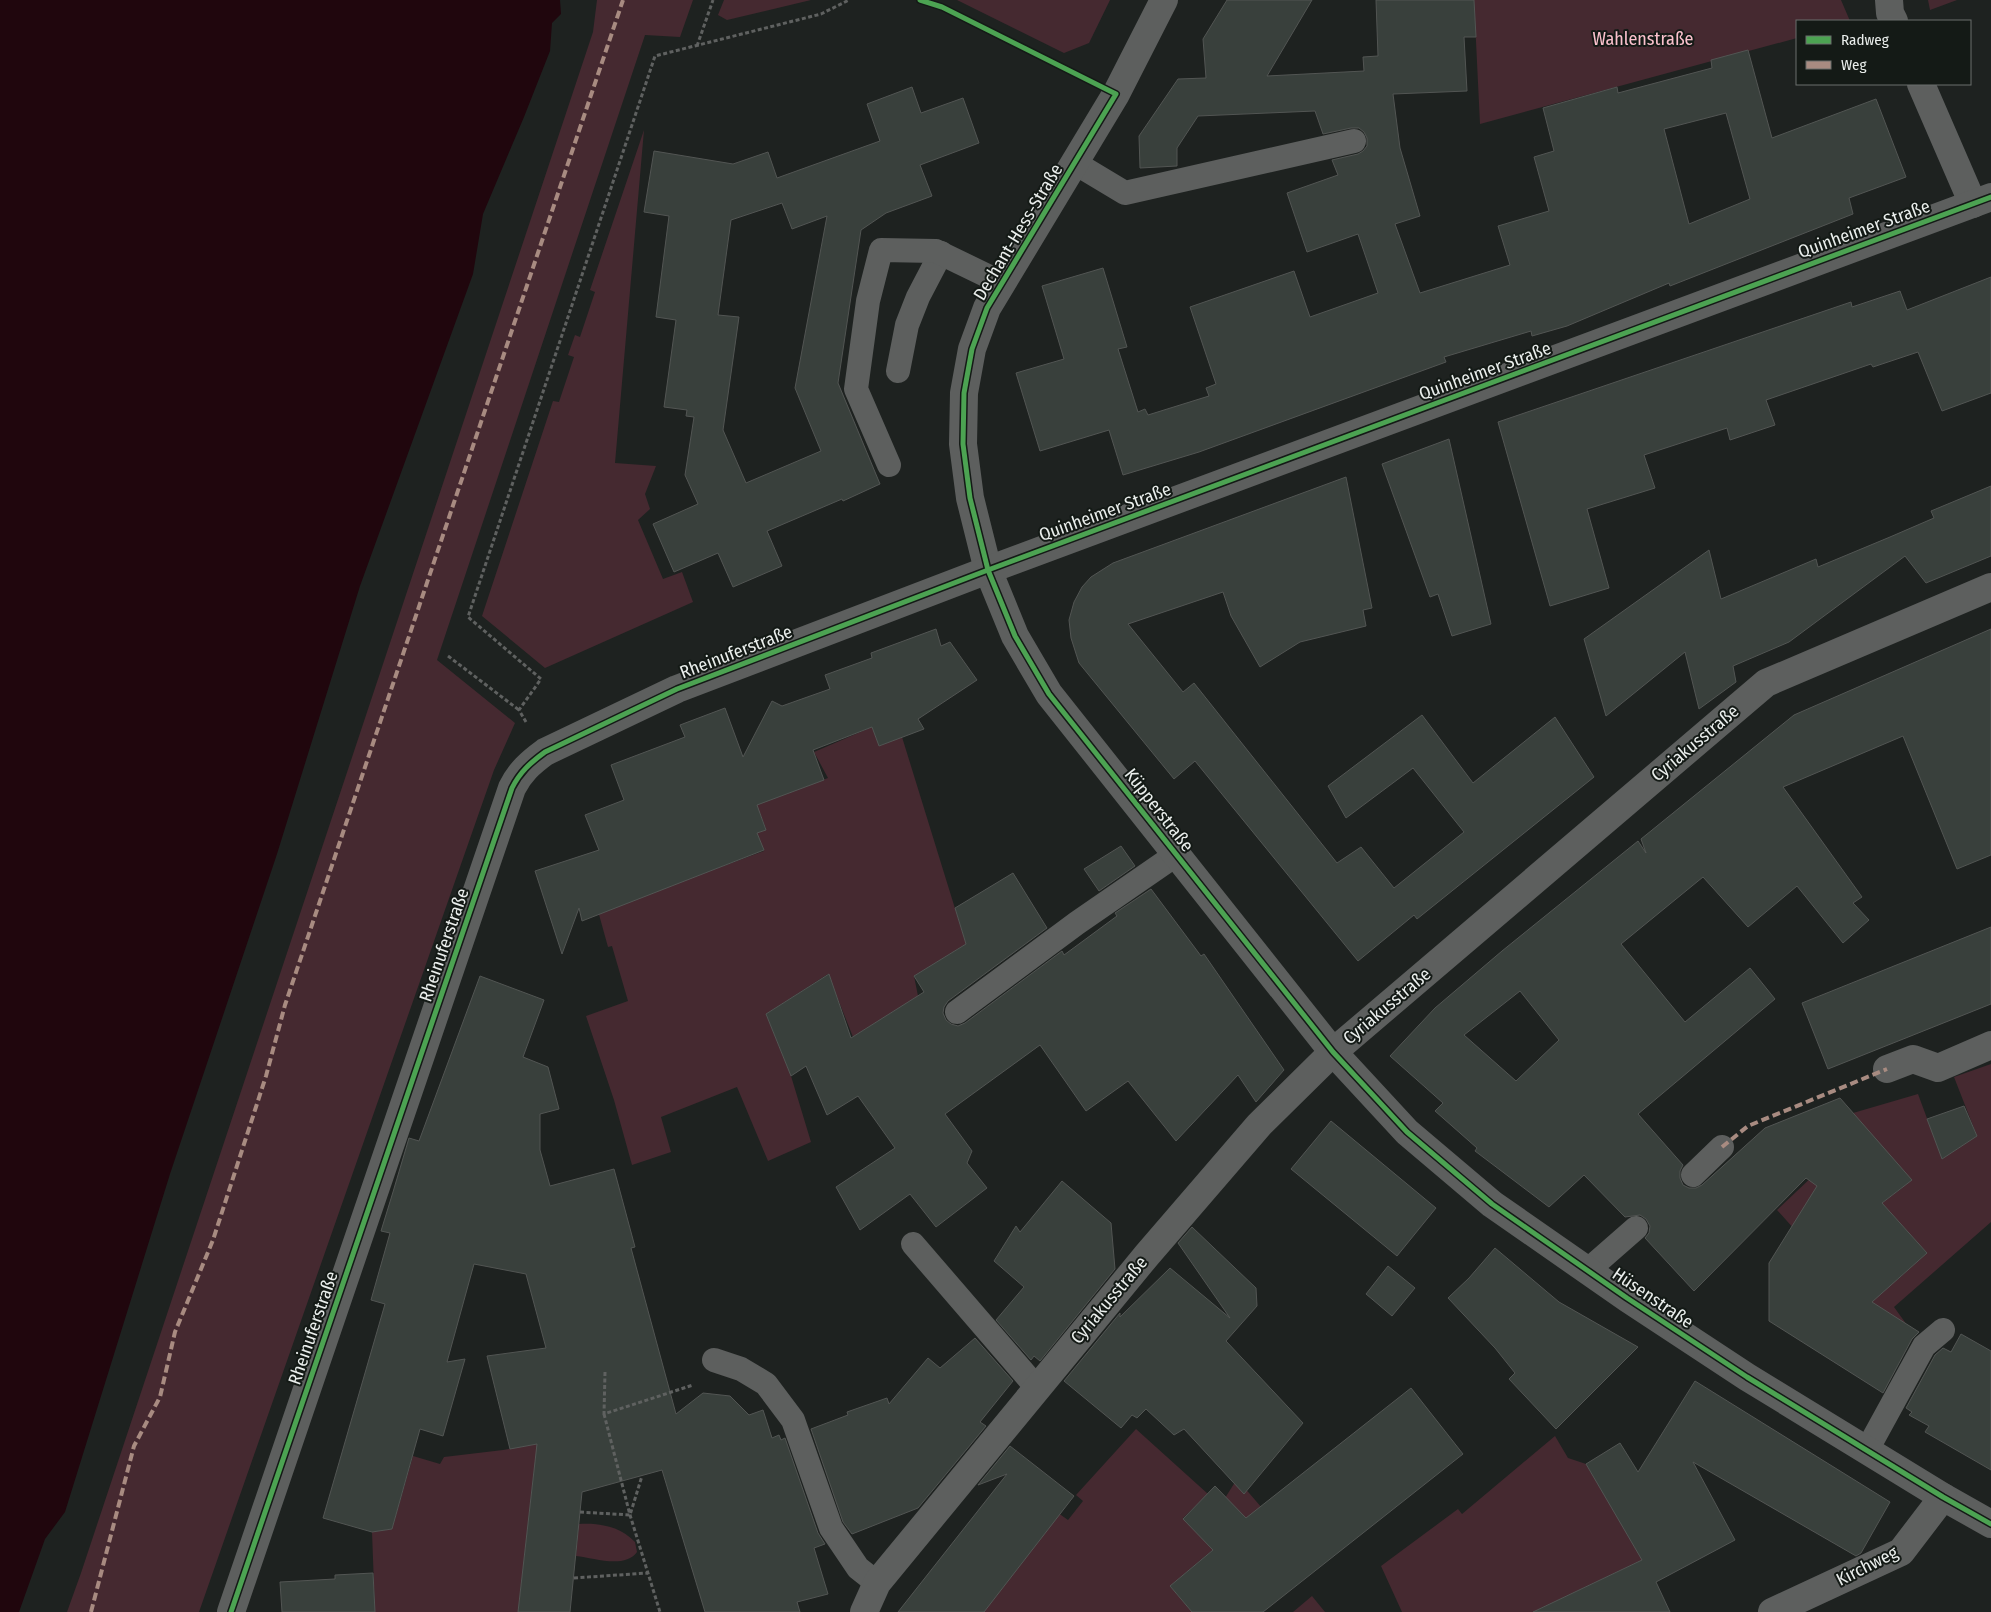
<svg xmlns="http://www.w3.org/2000/svg" width="1991" height="1612" font-family="'Fira Sans Condensed',sans-serif">
<rect width="100%" height="100%" fill="#1e2220"/>
<g fill="#452930">
<path d="M 597,0 L 693,0 L 680,37 L 645,35 L 437,660 L 515,723 L 494,770 L 199,1612 L 67,1612 L 81,1573 L 593,32 Z"/>
<path d="M 724,0 L 811,0 L 727,20 L 718,15 Z"/>
<path d="M 957,0 L 1110,0 L 1089,43 L 1064,53 Z"/>
<path d="M 1474,0 L 1841,0 L 1850,21 L 1797,21 L 1797,38 L 1480,124 Z"/>
<path d="M 1928,0 L 1957,0 L 1930,10 Z"/>
<path d="M 644,130 L 615,463 L 656,466 L 645,494 L 650,509 L 638,520 L 663,579 L 682,572 L 693,602 L 545,668 L 482,616 L 553,401 L 559,402 L 574,357 L 568,355 L 575,335 L 580,337 L 595,292 L 590,290 Z"/>
<path d="M 872,727 L 879,746 L 902,737 L 966,944 L 914,976 L 918,996 L 853,1037 L 828,974 L 766,1014 L 791,1076 L 811,1142 L 768,1161 L 737,1087 L 661,1117 L 671,1152 L 632,1165 L 614,1100 L 586,1016 L 628,1001 L 612,946 L 608,947 L 590,882 L 688,879 L 764,851 L 757,833 L 766,829 L 760,813 L 754,815 L 751,807 L 828,778 L 814,752 Z"/>
<path d="M 1991,1064 L 1991,1222 L 1894,1307 L 1907,1325 L 1891,1337 L 1777,1210 L 1815,1174 L 1897,1280 L 1927,1253 L 1882,1203 L 1902,1188 L 1880,1163 L 1853,1113 L 1918,1094 L 1942,1159 L 1977,1136 L 1954,1077 Z"/>
<path d="M 1136,1429 L 1208,1494 L 1183,1518 L 1194,1530 L 1220,1506 L 1237,1479 L 1262,1508 L 1170,1586 L 1192,1612 L 985,1612 L 984,1611 L 1046,1532 L 1045,1522 L 1054,1510 L 1068,1520 L 1083,1501 L 1076,1495 Z"/>
<path d="M 1555,1436 L 1568,1458 L 1586,1464 L 1623,1526 L 1644,1559 L 1533,1612 L 1402,1612 L 1381,1566 L 1458,1509 L 1462,1514 Z"/>
<path d="M 548,1442 L 568,1456 L 534,1470 L 518,1612 L 375,1612 L 372,1532 L 392,1529 L 413,1456 L 440,1464 L 444,1457 L 503,1450 Z"/>
<path d="M 579,1524 C 599,1523 620,1526 635,1542 L 637,1552 C 625,1569 594,1558 576,1556 Z"/>
<path d="M 1312,1596 L 1325,1612 L 1293,1612 Z"/>
</g>
<path fill="#20060d" d="M 0,0 L 560,0 L 561,14 L 552,23 L 550,51 L 524,117 L 483,214 L 473,274 L 360,586 L 277,854 L 170,1174 L 65,1512 L 45,1539 L 19,1612 L 0,1612 Z"/>
<g fill="#39403c" stroke="#525553" fill-rule="evenodd">
<path d="M 1227,0 L 1312,0 L 1267,76 L 1364,71 L 1363,57 L 1378,56 L 1376,0 L 1474,0 L 1476,37 L 1464,37 L 1467,91 L 1393,94 L 1400,148 L 1420,216 L 1395,224 L 1420,293 L 1510,265 L 1498,226 L 1549,211 L 1534,157 L 1554,151 L 1543,108 L 1617,87 L 1618,93 L 1712,68 L 1711,60 L 1748,50 L 1772,138 L 1876,99 L 1906,177 L 1849,198 L 1853,214 L 1670,286 L 1669,283 L 1567,326 L 1532,336 L 1531,331 L 1444,357 L 1446,362 L 1199,452 L 1123,475 L 1109,430 L 1040,451 L 1016,373 L 1064,359 L 1042,286 L 1103,268 L 1127,347 L 1118,349 L 1138,412 L 1145,409 L 1148,415 L 1209,396 L 1206,388 L 1216,384 L 1190,307 L 1294,271 L 1310,317 L 1378,293 L 1358,234 L 1307,252 L 1287,193 L 1338,175 L 1332,160 L 1358,154 L 1363,151 L 1367,146 L 1367,138 L 1364,132 L 1359,128 L 1351,128 L 1323,134 L 1315,111 L 1198,116 L 1177,148 L 1177,166 L 1140,168 L 1139,136 L 1178,79 L 1206,78 L 1203,39 ZM 1726,113 L 1750,199 L 1689,224 L 1664,129 Z"/>
<path d="M 912,87 L 921,113 L 963,98 L 979,143 L 920,165 L 932,196 L 886,213 L 861,230 L 838,383 L 880,484 L 843,501 L 842,499 L 767,531 L 782,566 L 733,587 L 718,553 L 674,572 L 653,524 L 698,504 L 685,475 L 694,417 L 686,416 L 687,410 L 664,407 L 676,320 L 656,317 L 669,216 L 644,212 L 654,151 L 733,164 L 768,152 L 777,178 L 880,141 L 867,104 ZM 782,203 L 792,229 L 827,216 L 795,388 L 821,451 L 746,483 L 723,430 L 739,317 L 718,315 L 731,220 Z"/>
<path d="M 1991,277 L 1991,393 L 1942,411 L 1918,352 L 1873,367 L 1871,364 L 1766,400 L 1775,425 L 1730,440 L 1727,428 L 1644,455 L 1655,488 L 1587,509 L 1609,588 L 1550,606 L 1498,422 L 1851,302 L 1852,307 L 1900,291 L 1907,310 Z"/>
<path d="M 1449,439 L 1491,624 L 1452,636 L 1438,594 L 1430,597 L 1382,464 Z"/>
<path d="M 1346,477 L 1372,608 L 1363,610 L 1366,626 L 1300,642 L 1260,667 L 1231,616 L 1223,592 L 1128,624 L 1183,692 L 1194,683 L 1337,863 L 1361,847 L 1394,888 L 1464,832 L 1413,768 L 1346,818 L 1328,786 L 1422,715 L 1473,783 L 1555,717 L 1594,777 L 1417,919 L 1414,915 L 1358,961 L 1195,761 L 1174,779 L 1079,663 L 1071,638 L 1069,620 L 1074,602 L 1082,587 L 1091,577 L 1113,563 Z"/>
<path d="M 1991,486 L 1991,556 L 1926,583 L 1905,556 L 1789,642 L 1733,666 L 1736,682 L 1699,709 L 1685,652 L 1606,716 L 1584,639 L 1709,550 L 1721,599 L 1816,559 L 1818,567 L 1890,537 L 1934,518 L 1931,511 Z"/>
<path d="M 936,629 L 941,646 L 950,642 L 977,680 L 918,719 L 924,729 L 879,746 L 872,727 L 813,750 L 824,780 L 757,805 L 766,830 L 757,833 L 764,850 L 582,921 L 579,908 L 562,954 L 535,871 L 599,850 L 585,815 L 624,800 L 611,765 L 685,737 L 680,725 L 725,708 L 743,757 L 772,701 L 782,706 L 830,689 L 825,675 L 872,658 L 871,653 Z"/>
<path d="M 1991,629 L 1991,855 L 1957,869 L 1903,736 L 1783,787 L 1862,897 L 1853,903 L 1869,920 L 1843,943 L 1797,886 L 1748,927 L 1703,877 L 1621,944 L 1685,1022 L 1750,968 L 1775,999 L 1638,1114 L 1683,1165 L 1680,1171 L 1680,1178 L 1683,1185 L 1689,1188 L 1696,1188 L 1702,1185 L 1765,1128 L 1840,1098 L 1912,1180 L 1882,1203 L 1927,1253 L 1872,1302 L 1919,1332 L 1912,1339 L 1883,1393 L 1769,1321 L 1769,1263 L 1817,1186 L 1806,1178 L 1694,1291 L 1645,1238 L 1649,1233 L 1650,1226 L 1646,1219 L 1640,1215 L 1625,1217 L 1584,1175 L 1549,1207 L 1475,1151 L 1477,1148 L 1435,1111 L 1443,1103 L 1390,1056 L 1435,1008 L 1502,951 L 1638,841 L 1646,853 L 1641,839 L 1794,715 ZM 1520,991 L 1559,1040 L 1516,1081 L 1464,1035 Z"/>
<path d="M 1121,846 L 1135,866 L 1099,891 L 1084,869 Z"/>
<path d="M 1013,873 L 1047,928 L 948,1001 L 944,1007 L 943,1013 L 946,1020 L 951,1024 L 958,1026 L 965,1023 L 1062,951 L 1064,955 L 1117,916 L 1115,913 L 1151,889 L 1201,956 L 1204,954 L 1284,1070 L 1256,1102 L 1238,1075 L 1176,1141 L 1128,1081 L 1086,1111 L 1040,1045 L 945,1114 L 972,1151 L 967,1163 L 987,1188 L 936,1227 L 910,1194 L 860,1230 L 836,1187 L 895,1148 L 858,1096 L 827,1115 L 806,1066 L 791,1076 L 766,1014 L 829,974 L 851,1038 L 924,992 L 914,976 L 966,944 L 955,908 Z"/>
<path d="M 1991,927 L 1991,1004 L 1828,1069 L 1802,1003 Z"/>
<path d="M 480,976 L 544,1000 L 523,1057 L 548,1067 L 559,1109 L 540,1114 L 540,1150 L 550,1186 L 614,1169 L 635,1247 L 631,1248 L 676,1414 L 703,1393 L 730,1396 L 749,1415 L 763,1410 L 772,1438 L 779,1435 L 781,1440 L 785,1438 L 818,1533 L 825,1544 L 814,1548 L 828,1594 L 797,1602 L 800,1612 L 705,1612 L 662,1470 L 582,1492 L 570,1612 L 518,1612 L 537,1444 L 510,1449 L 487,1356 L 546,1348 L 526,1274 L 474,1264 L 447,1362 L 465,1359 L 443,1436 L 420,1429 L 392,1529 L 372,1532 L 323,1518 L 385,1304 L 371,1300 L 390,1233 L 381,1231 L 393,1192 L 409,1138 L 419,1141 Z"/>
<path d="M 1964,1106 L 1977,1136 L 1942,1159 L 1927,1119 Z"/>
<path d="M 1331,1121 L 1436,1208 L 1397,1256 L 1291,1169 Z"/>
<path d="M 1062,1181 L 1111,1223 L 1115,1269 L 1040,1361 L 1034,1356 L 1031,1360 L 996,1320 L 1024,1287 L 994,1261 L 1016,1226 L 1020,1232 Z"/>
<path d="M 1192,1227 L 1256,1288 L 1257,1306 L 1226,1341 L 1303,1423 L 1244,1494 L 1184,1429 L 1174,1435 L 1146,1409 L 1137,1418 L 1132,1415 L 1121,1428 L 1064,1381 L 1120,1313 L 1120,1317 L 1170,1268 L 1230,1318 L 1178,1243 Z"/>
<path d="M 1495,1248 L 1559,1302 L 1638,1347 L 1556,1429 L 1509,1379 L 1515,1373 L 1495,1348 L 1448,1298 L 1469,1278 Z"/>
<path d="M 1388,1266 L 1415,1288 L 1392,1316 L 1366,1294 Z"/>
<path d="M 1961,1334 L 1991,1351 L 1991,1470 L 1925,1432 L 1929,1426 L 1909,1415 L 1912,1412 L 1906,1408 L 1935,1355 L 1943,1348 L 1951,1352 Z"/>
<path d="M 975,1338 L 1013,1381 L 980,1422 L 986,1426 L 918,1508 L 852,1534 L 843,1522 L 811,1429 L 848,1415 L 847,1412 L 887,1398 L 889,1404 L 928,1358 L 940,1368 Z"/>
<path d="M 1695,1381 L 1890,1502 L 1861,1553 L 1856,1556 L 1693,1462 L 1735,1540 L 1656,1582 L 1670,1612 L 1533,1612 L 1642,1560 L 1586,1464 L 1620,1443 L 1638,1472 Z"/>
<path d="M 1411,1388 L 1463,1454 L 1263,1612 L 1192,1612 L 1170,1586 L 1213,1550 L 1183,1519 L 1215,1486 L 1246,1518 Z"/>
<path d="M 1010,1446 L 1074,1496 L 984,1612 L 898,1612 L 1007,1474 L 978,1485 Z"/>
<path d="M 373,1573 L 375,1612 L 282,1612 L 280,1582 L 335,1579 L 335,1575 Z"/>
</g>
<g fill="none" stroke-linecap="round" stroke-linejoin="round">
<g stroke="#5f6160" stroke-width="3" stroke-dasharray="4 2.5" stroke-linecap="butt">
<path d="M 697,46 L 713,0"/>
<path d="M 448,656 L 519,710"/>
<path d="M 526,722 L 519,710 L 541,679 L 468,617 L 655,56 L 821,14 L 849,0"/>
<path d="M 605,1372 L 604,1414 L 693,1385"/>
<path d="M 604,1414 L 630,1515 L 660,1612"/>
<path d="M 580,1512 L 630,1515 L 642,1476"/>
<path d="M 574,1578 L 648,1573"/>
</g>
<g stroke="#5d5f5e" stroke-width="24">
<path d="M 1075,163 L 1125,193 L 1354,141"/>
<path d="M 898,371 L 907,325 L 918,297 L 941,253"/>
<path d="M 889,465 L 856,389 L 868,301 L 881,250 L 936,251 L 1002,283"/>
<path d="M 957,1012 L 1077,923 L 1177,854"/>
<path d="M 1693,1175 L 1722,1147"/>
<path d="M 913,1244 L 1037,1388"/>
<path d="M 1588,1270 L 1636,1228"/>
<path d="M 714,1360 L 741,1369 L 766,1384 L 793,1420 L 831,1528 L 858,1568 L 877,1583"/>
<path d="M 1867,1450 L 1924,1346 L 1943,1330"/>
</g>
<g stroke="#5d5f5e" stroke-width="28">
<path d="M 1164,0 L 1116,94 L 987,308 L 972,349 L 964,393 L 963,444 L 970,498 L 988,570 L 1015,636 L 1049,694 L 1333,1052 L 1407,1132 L 1492,1204 L 1627,1298 L 1747,1377 L 1943,1497 L 1991,1524"/>
<path d="M 1889,0 L 1890,13 L 1894,21"/>
<path d="M 1921,84 L 1973,204"/>
<path d="M 1887,1069 L 1913,1059 L 1938,1068 L 1991,1045"/>
<path d="M 231,1612 L 512,788 C 520,772 530,763 545,752 L 677,689 L 988,570 L 1991,197"/>
<path d="M 864,1612 L 877,1583 L 1147,1255 L 1259,1125 L 1333,1052 L 1766,683 L 1991,587"/>
<path d="M 1772,1612 L 1901,1552 L 1943,1497"/>
</g>
<g stroke="#a88b81" stroke-width="4" stroke-dasharray="8 4" stroke-linecap="butt">
<path d="M 1722,1147 L 1748,1126 L 1887,1069"/>
<path d="M 91,1612 L 134,1446 L 160,1397 L 175,1332 L 213,1240 L 266,1076 L 285,1005 L 623,0"/>
</g>
<defs>
<g id="cycleway">
<path d="M 920,0 L 942,7 L 1116,94 L 987,308 L 972,349 L 964,393 L 963,444 L 970,498 L 988,570 L 1015,636 L 1049,694 L 1333,1052 L 1407,1132 L 1492,1204 L 1627,1298 L 1747,1377 L 1943,1497 L 1991,1524"/>
<path d="M 231,1612 L 512,788 C 520,772 530,763 545,752 L 677,689 L 988,570 L 1991,197"/>
</g>
</defs>
<use href="#cycleway" stroke="#141a16" stroke-width="8"/>
<use href="#cycleway" stroke="#4ca352" stroke-width="5"/>
</g>
<g text-anchor="middle" dominant-baseline="central" stroke-width="4" stroke-linejoin="round" paint-order="stroke">
<g font-size="18" fill="#fbc1cd" stroke="#141a16">
<text x="1643" y="39">Wahlenstraße</text>
</g>
<g font-size="18" fill="#eaeeec" stroke="#141a16">
<text transform="translate(1864 229) rotate(-20)">Quinheimer Straße</text>
<text transform="translate(1018 232) rotate(-59)">Dechant-Hess-Straße</text>
<text transform="translate(1485 371) rotate(-20)">Quinheimer Straße</text>
<text transform="translate(1105 512) rotate(-20)">Quinheimer Straße</text>
<text transform="translate(736 652) rotate(-21)">Rheinuferstraße</text>
<text transform="translate(1695 743) rotate(-40)">Cyriakusstraße</text>
<text transform="translate(1159 810) rotate(52)">Küpperstraße</text>
<text transform="translate(444 945) rotate(-71)">Rheinuferstraße</text>
<text transform="translate(1387 1006) rotate(-40)">Cyriakusstraße</text>
<text transform="translate(1653 1298) rotate(34)">Hüsenstraße</text>
<text transform="translate(1109 1300) rotate(-50)">Cyriakusstraße</text>
<text transform="translate(313 1328) rotate(-71)">Rheinuferstraße</text>
<text transform="translate(1867 1566) rotate(-27)">Kirchweg</text>
</g>
</g>
<rect x="1796" y="20" width="175" height="65" fill="#141a16" stroke="#6a6f6c"/>
<rect x="1806" y="36" width="25" height="8" fill="#4ca352" stroke="#6a6f6c"/>
<text x="1841" y="45" font-size="15" fill="#eaeeec">Radweg</text>
<rect x="1806" y="61" width="25" height="8" fill="#a88b81" stroke="#6a6f6c"/>
<text x="1841" y="70" font-size="15" fill="#eaeeec">Weg</text>
</svg>
